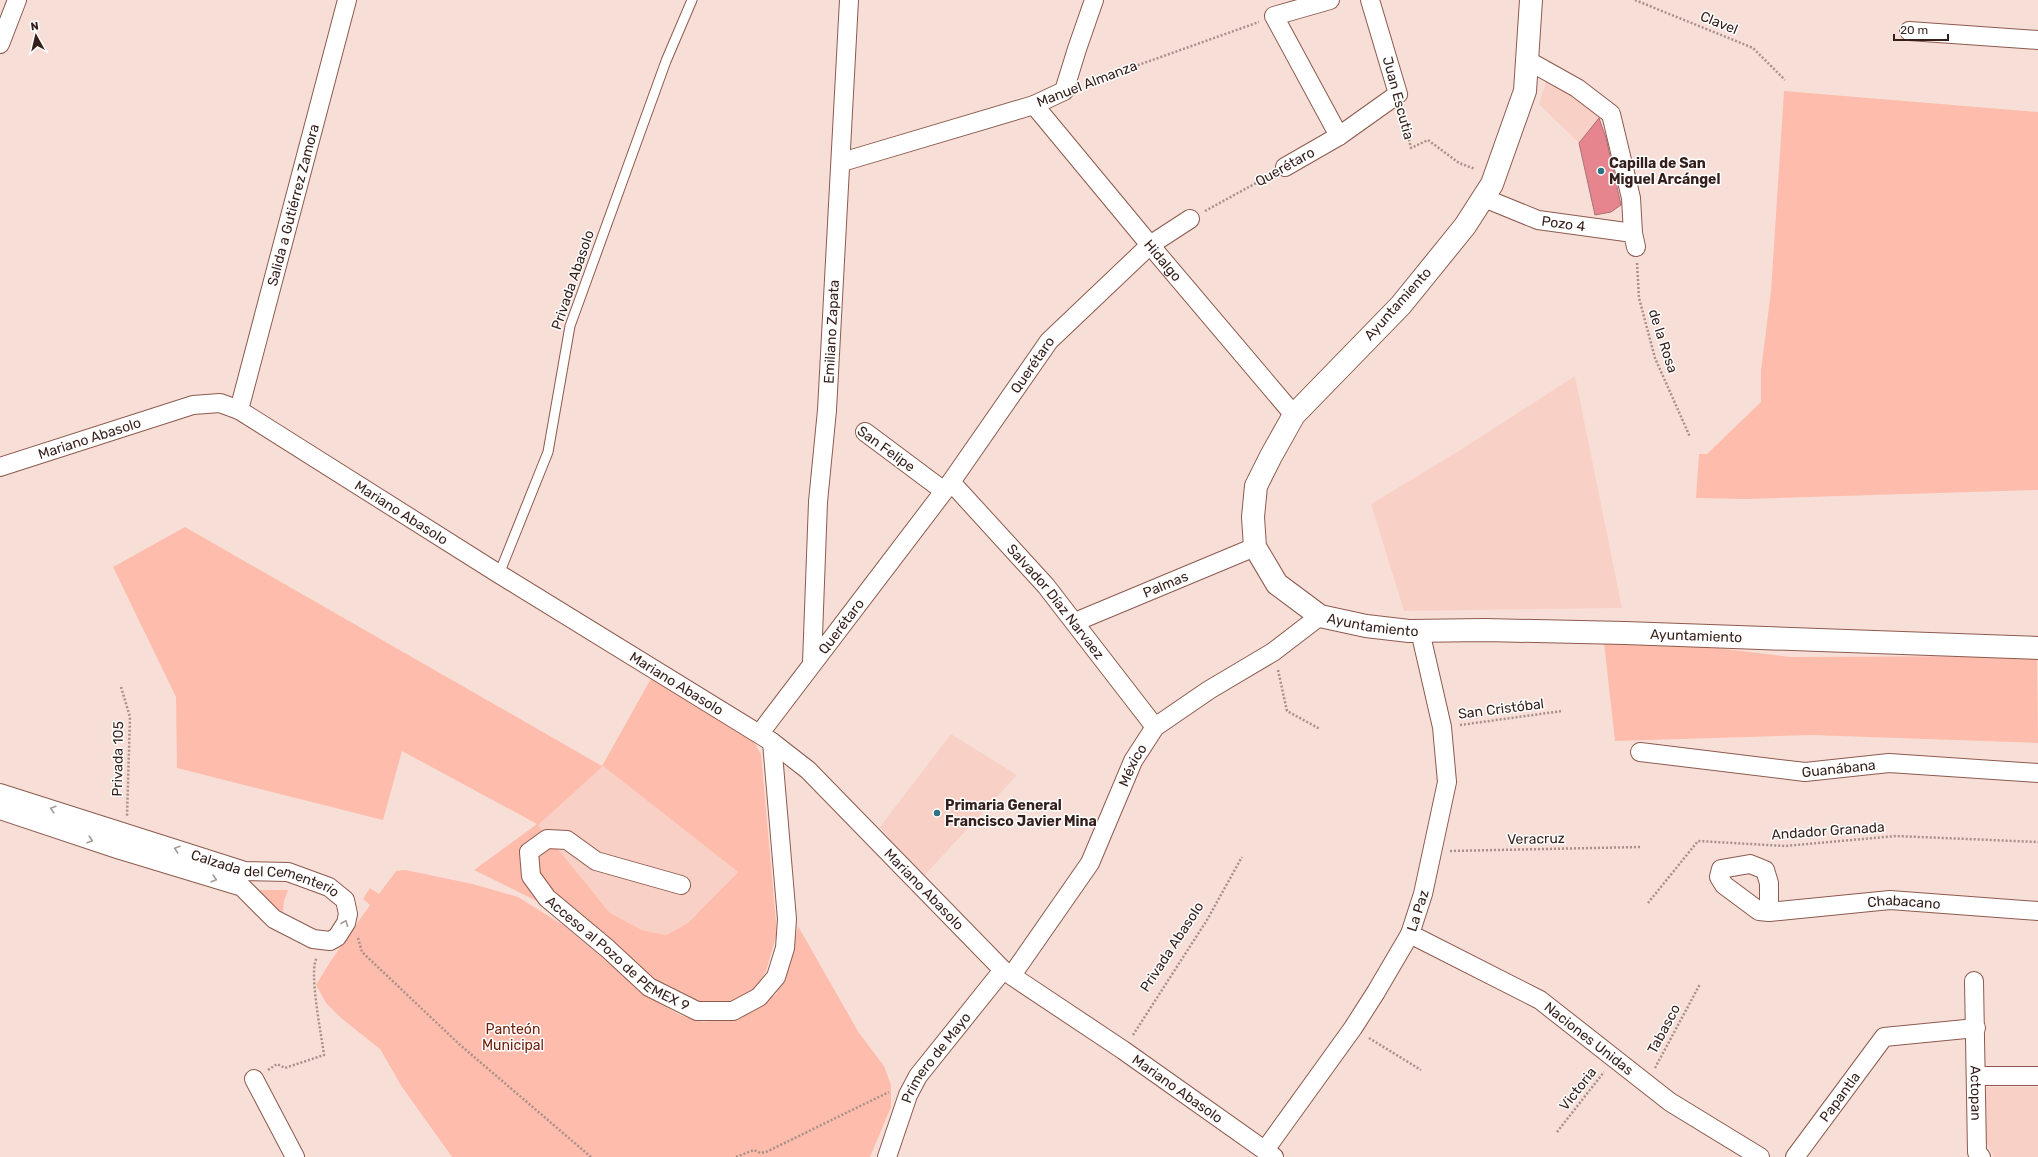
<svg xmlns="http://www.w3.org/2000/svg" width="2038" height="1157" font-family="Rubik,sans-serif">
<rect width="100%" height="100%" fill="#f7dfd8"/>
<g fill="#f9d0c5">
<path d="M 1547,79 L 1564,88 L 1599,118 L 1579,143 L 1539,104 Z"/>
<path d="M 1575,376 L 1622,608 L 1404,611 L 1371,504 L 1454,454 Z"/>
<path d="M 951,734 L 1017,775 L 922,878 L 880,827 Z"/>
<path d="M 603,766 L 738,872 L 688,923 L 666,935 L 642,930 L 610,913 L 537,825 Z"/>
<path d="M 1985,1087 L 2038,1087 L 2038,1157 L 1994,1157 L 1986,1142 Z"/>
</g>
<g fill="#febdac" fill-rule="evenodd">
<path d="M 1784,91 L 2038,112 L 2038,490 L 1745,499 L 1696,498 L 1699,454 L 1707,454 L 1761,402 L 1761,370 L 1771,291 Z"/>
<path d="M 185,527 L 602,766 L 653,675 L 749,734 L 761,754 L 777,933 L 766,971 L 753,993 L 730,1006 L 702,1008 L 670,997 L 557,911 L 474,870 L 537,824 L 402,751 L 383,820 L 177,768 L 176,697 L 113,567 ZM 603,766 L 738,872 L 688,923 L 666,935 L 642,930 L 610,913 L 538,825 Z"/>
<path d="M 1603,634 L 1790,657 L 2037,656 L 2038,743 L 1811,735 L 1615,741 Z"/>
<path d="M 405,870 L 473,884 L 518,897 L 563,925 L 648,996 L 680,1015 L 703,1022 L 722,1019 L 760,1007 L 776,994 L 786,977 L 798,926 L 859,1033 L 884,1066 L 891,1085 L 891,1107 L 870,1157 L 452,1157 L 402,1087 L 380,1049 L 341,1018 L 326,1003 L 316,985 L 330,962 L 370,905 L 363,899 L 370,888 L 379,894 L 396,871 Z"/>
<path d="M 248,890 L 288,890 L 284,901 L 283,912 L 246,894 Z"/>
</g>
<path fill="#e6858d" stroke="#ab7276" d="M 1599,118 L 1606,138 L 1621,205 L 1611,212 L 1595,215 L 1579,143 Z"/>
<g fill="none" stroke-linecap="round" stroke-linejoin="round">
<defs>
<path id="lane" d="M 499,574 L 548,452 L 570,326 L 666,61 L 692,0"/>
<g id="street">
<path d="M 1330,0 L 1274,16 L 1339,136"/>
<path d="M 1909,31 L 2038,40"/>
<path d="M 0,44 L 17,0"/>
<path d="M 1527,60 L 1577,88 L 1611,114 L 1631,198 L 1633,233"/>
<path id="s1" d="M 1034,105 L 1150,245 L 1294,415"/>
<path d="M 842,162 L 1034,105 L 1064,91 L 1077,49 L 1094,0"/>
<path d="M 1285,167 L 1339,136 L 1398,94 L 1370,0"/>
<path id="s2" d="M 1484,198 L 1538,220 L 1633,233 L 1636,247"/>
<path id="s3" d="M 239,410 L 347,0"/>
<path d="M 865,432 L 944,491"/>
<path id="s4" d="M 0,467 L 193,405 L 220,403 L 239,410 L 499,574 L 772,742 L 808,770 L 1003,970 L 1123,1050 L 1274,1157"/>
<path id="s5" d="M 951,482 L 1046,586 L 1155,727"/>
<path id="s6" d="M 1075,622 L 1255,547"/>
<path id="s7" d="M 812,663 L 818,502 L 827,410 L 849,0"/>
<path id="s8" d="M 760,733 L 951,482 L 1049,341 L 1150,245 L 1190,219"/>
<path id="s9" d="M 1640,752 L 1805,772 L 1889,763 L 2038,773"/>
<path id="s10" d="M 0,793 L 245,871 L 288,872 L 329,887 L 345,900 L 348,914 L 346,923 L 337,937 L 330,941 L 313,939 L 274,919 L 242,887 L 120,850 L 0,810"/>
<path id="s11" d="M 681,885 L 596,861 L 567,840 L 547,839 L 529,852 L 531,876 L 547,898 L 608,949 L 649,987 L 697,1011 L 733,1011 L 759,997 L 776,977 L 785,948 L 787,919 L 772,742"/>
<path id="s12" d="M 1769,912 L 1769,883 L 1765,870 L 1750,864 L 1721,869 L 1719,877 L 1724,885 L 1759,911 L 1769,912 L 1890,900 L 2038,911"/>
<path id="s13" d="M 1410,934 L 1540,1000 L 1670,1102 L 1760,1157"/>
<path id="s14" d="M 1012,975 L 1090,863 L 1133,761 L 1155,727 L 1209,690 L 1273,652 L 1320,616"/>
<path id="s15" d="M 1974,981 L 1977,1152 L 1981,1157"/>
<path d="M 1977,1076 L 2038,1076"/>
<path d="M 254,1079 L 295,1157"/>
<path id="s16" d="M 1265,1150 L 1353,1028 L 1376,992 L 1410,934 L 1423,894 L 1447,782 L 1442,727 L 1420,631"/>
<path id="s17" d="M 887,1157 L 908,1095 L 918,1076 L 1003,970"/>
<path id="s18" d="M 1795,1157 L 1884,1037 L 1976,1028"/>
</g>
<g id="secondary">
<path id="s19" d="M 1531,0 L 1525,91 L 1492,184 L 1465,226 L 1401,305 L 1294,415 L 1271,456 L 1256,486 L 1253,517 L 1255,547 L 1277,584 L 1320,616 L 1366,626 L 1409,631 L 1485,630 L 1625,633 L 2038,648"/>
</g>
</defs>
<use href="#lane" stroke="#8d5a4d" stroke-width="11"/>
<use href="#street" stroke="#8d5a4d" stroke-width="20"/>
<use href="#secondary" stroke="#8d5a4d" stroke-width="24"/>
<g stroke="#a7908a" stroke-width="2.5" stroke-dasharray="2 2" stroke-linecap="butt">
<path d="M 1635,0 L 1753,48 L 1785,80"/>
<path d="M 1085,84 L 1259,22"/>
<path d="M 1402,112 L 1411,148 L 1428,140 L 1459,163 L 1475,169"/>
<path d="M 1205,211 L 1269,176"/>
<path d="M 1637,263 L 1639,298 L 1655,358 L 1690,437"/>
<path d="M 1278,670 L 1287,711 L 1320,729"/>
<path d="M 121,687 L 130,717 L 127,816"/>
<path d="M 1460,725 L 1562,711"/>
<path d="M 1450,851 L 1641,847"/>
<path d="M 1648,903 L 1698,841 L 1785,846 L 1896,836 L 2038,842"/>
<path d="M 358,938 L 362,952 L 459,1044 L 591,1157"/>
<path d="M 1133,1035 L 1207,920 L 1242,857"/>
<path d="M 1369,1038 L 1421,1070"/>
<path d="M 1655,1068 L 1700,984"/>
<path d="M 268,1070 L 277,1064 L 285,1068 L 324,1055 C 322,1038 308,969 317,958"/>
<path d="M 1557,1132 L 1604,1072"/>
<path d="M 736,1157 L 754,1150 L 760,1153 L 766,1152 L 889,1092"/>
</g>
<use href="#lane" stroke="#fff" stroke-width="9"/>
<use href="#street" stroke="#fff" stroke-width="18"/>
<use href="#secondary" stroke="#fff" stroke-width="22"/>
</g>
<defs><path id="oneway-chevron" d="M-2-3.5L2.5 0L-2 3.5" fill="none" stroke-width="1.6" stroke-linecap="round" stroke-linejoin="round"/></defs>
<g stroke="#a49a98">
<use href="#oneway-chevron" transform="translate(53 809) rotate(-163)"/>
<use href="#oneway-chevron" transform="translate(90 840) rotate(18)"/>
<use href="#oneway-chevron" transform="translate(177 849) rotate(-162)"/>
<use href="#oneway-chevron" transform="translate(214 879) rotate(17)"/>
<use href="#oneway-chevron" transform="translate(345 923) rotate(-68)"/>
</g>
<g fill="#2e7382" stroke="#fff" stroke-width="1.5">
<circle cx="1601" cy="171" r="4"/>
<circle cx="937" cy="813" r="4"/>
</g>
<g text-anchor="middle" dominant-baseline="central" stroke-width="3" stroke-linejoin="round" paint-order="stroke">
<g font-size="14" fill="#351f1a" stroke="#fff">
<text transform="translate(1719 23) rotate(22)">Clavel</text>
<text transform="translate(1087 84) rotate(-21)">Manuel Almanza</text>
<text transform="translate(1398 98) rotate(75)">Juan Escutia</text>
<text transform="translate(1285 167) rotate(-29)">Querétaro</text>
<text stroke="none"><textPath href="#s3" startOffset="212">Salida a Gutiérrez Zamora</textPath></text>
<text stroke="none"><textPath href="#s2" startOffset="84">Pozo 4</textPath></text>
<text stroke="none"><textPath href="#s1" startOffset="202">Hidalgo</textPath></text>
<text transform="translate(573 280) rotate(-71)">Privada Abasolo</text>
<text transform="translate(1398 304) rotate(-48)">Ayuntamiento</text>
<text stroke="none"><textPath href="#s7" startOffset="332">Emiliano Zapata</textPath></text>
<text transform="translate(1663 341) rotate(72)">de la Rosa</text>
<text stroke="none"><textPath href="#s8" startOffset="458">Querétaro</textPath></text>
<text stroke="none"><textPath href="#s4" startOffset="94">Mariano Abasolo</textPath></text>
<text transform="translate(886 449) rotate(36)">San Felipe</text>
<text stroke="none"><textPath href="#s4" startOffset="442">Mariano Abasolo</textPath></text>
<text stroke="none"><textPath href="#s6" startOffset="98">Palmas</textPath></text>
<text stroke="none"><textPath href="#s5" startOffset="159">Salvador Díaz Narvaez</textPath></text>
<text stroke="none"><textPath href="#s19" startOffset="787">Ayuntamiento</textPath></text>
<text stroke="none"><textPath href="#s8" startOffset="134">Querétaro</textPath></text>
<text stroke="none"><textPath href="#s19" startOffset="1111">Ayuntamiento</textPath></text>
<text stroke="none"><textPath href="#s4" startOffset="766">Mariano Abasolo</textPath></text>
<text transform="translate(1501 709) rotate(-7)">San Cristóbal</text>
<text transform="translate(118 759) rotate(-89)">Privada 105</text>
<text stroke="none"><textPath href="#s14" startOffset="243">México</textPath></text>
<text stroke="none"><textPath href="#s9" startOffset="200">Guanábana</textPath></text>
<text transform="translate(1828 831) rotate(-4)">Andador Granada</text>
<text transform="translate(1536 839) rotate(-1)">Veracruz</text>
<text stroke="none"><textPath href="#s10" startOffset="278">Calzada del Cementerio</textPath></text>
<text stroke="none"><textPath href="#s4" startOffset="1090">Mariano Abasolo</textPath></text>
<text stroke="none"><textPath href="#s12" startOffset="295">Chabacano</textPath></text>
<text stroke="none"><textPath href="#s16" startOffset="285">La Paz</textPath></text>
<text transform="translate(1172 947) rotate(-57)">Privada Abasolo</text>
<text stroke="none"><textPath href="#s11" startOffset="308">Acceso al Pozo de PEMEX 9</textPath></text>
<text transform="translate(1664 1029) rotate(-62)">Tabasco</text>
<text stroke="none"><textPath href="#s13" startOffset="208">Naciones Unidas</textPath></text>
<text stroke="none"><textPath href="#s17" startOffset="112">Primero de Mayo</textPath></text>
<text stroke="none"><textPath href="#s4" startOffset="1414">Mariano Abasolo</textPath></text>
<text transform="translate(1578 1089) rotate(-52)">Victoria</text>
<text stroke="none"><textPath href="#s15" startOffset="112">Actopan</textPath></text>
<text stroke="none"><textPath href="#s18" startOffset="75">Papantla</textPath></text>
</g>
<g font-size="14" font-weight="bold" fill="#351f1a" stroke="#fff" text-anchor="start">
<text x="1609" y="163">Capilla de San<tspan x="1609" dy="16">Miguel Arcángel</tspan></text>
<text x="945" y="805">Primaria General<tspan x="945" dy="16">Francisco Javier Mina</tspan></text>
</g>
<g font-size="14" fill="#6f1c07" stroke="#fff">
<text x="513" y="1029">Panteón<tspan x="513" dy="16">Municipal</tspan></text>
</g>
</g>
<g transform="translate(36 36) rotate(352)" stroke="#ffffff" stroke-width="3" paint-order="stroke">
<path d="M0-3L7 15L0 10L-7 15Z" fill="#351f1a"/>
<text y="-6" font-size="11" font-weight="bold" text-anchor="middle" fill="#351f1a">N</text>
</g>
<path d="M1894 34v6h54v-6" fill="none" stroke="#351f1a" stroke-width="2"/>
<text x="1900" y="34" font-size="12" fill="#351f1a" stroke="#ffffff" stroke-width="3" paint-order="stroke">20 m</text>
</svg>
